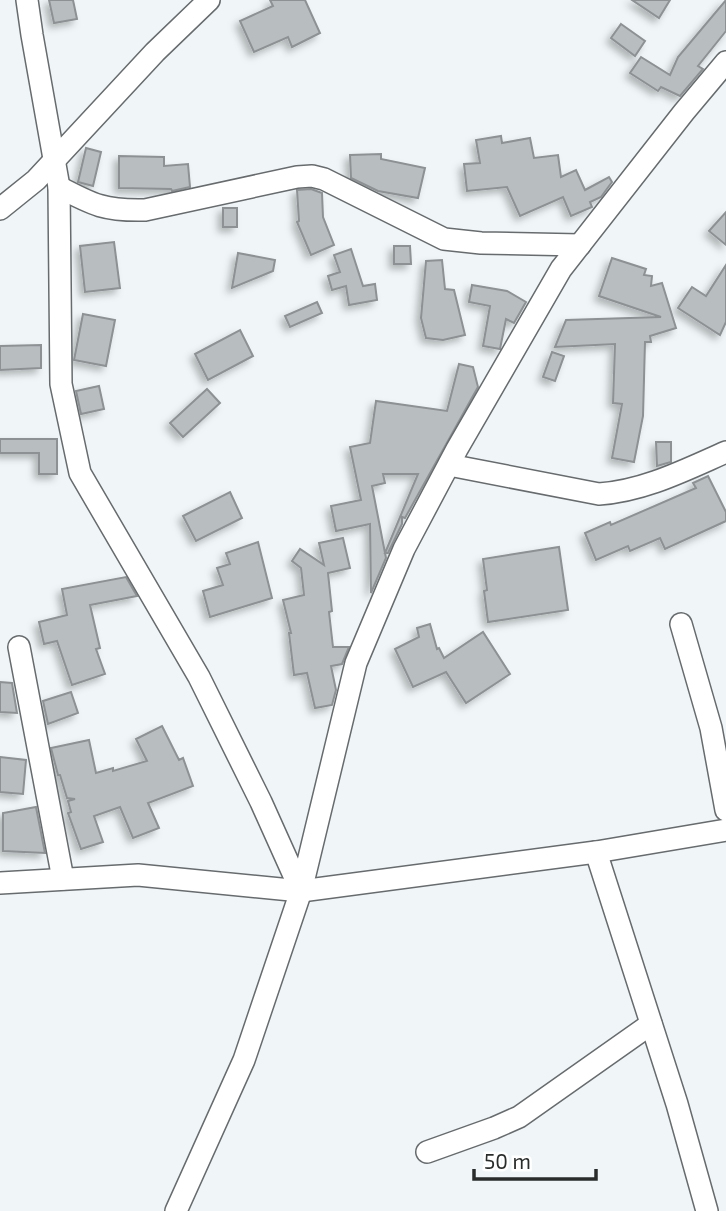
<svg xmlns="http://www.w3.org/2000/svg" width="726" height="1211" font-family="'Exo 2',sans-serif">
<defs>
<filter id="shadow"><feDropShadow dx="-4.5" dy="4.5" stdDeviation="3.5" flood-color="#0004"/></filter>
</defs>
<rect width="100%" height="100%" fill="#f0f6f8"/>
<g fill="#b8bdc0" stroke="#8d9193" stroke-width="2" filter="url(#shadow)">
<path d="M 49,0 L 73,0 L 77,19 L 54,23 Z"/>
<path d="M 270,0 L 305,0 L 320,33 L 292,47 L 288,37 L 254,52 L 240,21 L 273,6 Z"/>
<path d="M 632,0 L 670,0 L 659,18 Z"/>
<path d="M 726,0 L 726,31 L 698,66 L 703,69 L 680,96 L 661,87 L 658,91 L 630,73 L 641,57 L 670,75 L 678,57 Z"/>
<path d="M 621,24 L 645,41 L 635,56 L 611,38 Z"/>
<path d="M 501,136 L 502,143 L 530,138 L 534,158 L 558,155 L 561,177 L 576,170 L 585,190 L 609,177 L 612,182 L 601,197 L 590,202 L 592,207 L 571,216 L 563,197 L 520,216 L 507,187 L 467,191 L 464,164 L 480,163 L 476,140 Z"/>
<path d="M 86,148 L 101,152 L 93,186 L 78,182 Z"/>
<path d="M 381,154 L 381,159 L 425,168 L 418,198 L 378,191 L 351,178 L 350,155 Z"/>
<path d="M 119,156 L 164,157 L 164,166 L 188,164 L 190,187 L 172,191 L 171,189 L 119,188 Z"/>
<path d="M 311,189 L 322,193 L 323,217 L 334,245 L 311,255 L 297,222 L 299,221 L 297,190 Z"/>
<rect x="223" y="208" width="14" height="19"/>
<path d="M 726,212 L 726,245 L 709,231 Z"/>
<path d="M 114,242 L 120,288 L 85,292 L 80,246 Z"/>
<path d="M 394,246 L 410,246 L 411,264 L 394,264 Z"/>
<path d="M 351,249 L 363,286 L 375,284 L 377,300 L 349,305 L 346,286 L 332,290 L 328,276 L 340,272 L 334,255 Z"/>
<path d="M 238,253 L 275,260 L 273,271 L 232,288 Z"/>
<path d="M 612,258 L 646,269 L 644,275 L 652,276 L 651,286 L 662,283 L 676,328 L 650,336 L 651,342 L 645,342 L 643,416 L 634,462 L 612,458 L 622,404 L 613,403 L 615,344 L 555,347 L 566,320 L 661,317 L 599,296 Z"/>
<path d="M 442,260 L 445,289 L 454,290 L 465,335 L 443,340 L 426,338 L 421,318 L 426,261 Z"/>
<path d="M 726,265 L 726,322 L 720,335 L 678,308 L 692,287 L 706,296 Z"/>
<path d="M 472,285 L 507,291 L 526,302 L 514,323 L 506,319 L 500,349 L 483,346 L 490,306 L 469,302 Z"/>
<path d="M 317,302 L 322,313 L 290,327 L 285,316 Z"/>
<path d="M 83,314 L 115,320 L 106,366 L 74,360 Z"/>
<path d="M 240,330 L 253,356 L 208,380 L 195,354 Z"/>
<path d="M 41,345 L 41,368 L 0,370 L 0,346 Z"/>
<path d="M 552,352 L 564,356 L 555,381 L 543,377 Z"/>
<path d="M 459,364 L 473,367 L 478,387 L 405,518 L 402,517 L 402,524 L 388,553 L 385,553 L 418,474 L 383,474 L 385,483 L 372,486 L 386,558 L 371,593 L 370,524 L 336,531 L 331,506 L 361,500 L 350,447 L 370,443 L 376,401 L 447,411 Z"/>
<path d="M 99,386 L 104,409 L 81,414 L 76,391 Z"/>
<path d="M 207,389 L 220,403 L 183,437 L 170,423 Z"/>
<path d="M 0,439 L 57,439 L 57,474 L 39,474 L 39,453 L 0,453 Z"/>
<path d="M 656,442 L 671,442 L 671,462 L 657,466 Z"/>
<path d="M 708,476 L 726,512 L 726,521 L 665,549 L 660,538 L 630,551 L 628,546 L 596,560 L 585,533 L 610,522 L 611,525 L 696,488 L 693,483 Z"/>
<path d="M 230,492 L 242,518 L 196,541 L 183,516 Z"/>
<path d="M 343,538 L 350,568 L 328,573 L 332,611 L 329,612 L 333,647 L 349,647 L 342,664 L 331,666 L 336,690 L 332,705 L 315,708 L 307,673 L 294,675 L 289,633 L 291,633 L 283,600 L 304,595 L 301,568 L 292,561 L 300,549 L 324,565 L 319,543 Z"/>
<path d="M 258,542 L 272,598 L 210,617 L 203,591 L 223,585 L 217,568 L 230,564 L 226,553 Z"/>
<path d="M 559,547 L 568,610 L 488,622 L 484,591 L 487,590 L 483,559 Z"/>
<path d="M 126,577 L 137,596 L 90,605 L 100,648 L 96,649 L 105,674 L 72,685 L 57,641 L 44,644 L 39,622 L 67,615 L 62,589 Z"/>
<path d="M 430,624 L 437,649 L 439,648 L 444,658 L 483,632 L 510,674 L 466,703 L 446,672 L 413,687 L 395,649 L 419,637 L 417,628 Z"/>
<path d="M 0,682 L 12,683 L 17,713 L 0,712 Z"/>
<path d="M 71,692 L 78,713 L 48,724 L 43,701 Z"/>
<path d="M 162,726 L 179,760 L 183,758 L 193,786 L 148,803 L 159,828 L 133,838 L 120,807 L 94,816 L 103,842 L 81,849 L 68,813 L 71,812 L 68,801 L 75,799 L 67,798 L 60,775 L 58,775 L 51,748 L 89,740 L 96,773 L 113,768 L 113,771 L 147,761 L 136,739 Z"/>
<path d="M 0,757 L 26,760 L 23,794 L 0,792 Z"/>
<path d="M 36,807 L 45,853 L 3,851 L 3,813 Z"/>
</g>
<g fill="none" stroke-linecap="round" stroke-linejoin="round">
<defs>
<g id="minor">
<path d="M 27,0 L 32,35 L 59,187 L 61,384 L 80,473 L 199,677 L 261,802 L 301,891"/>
<path d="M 59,187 C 93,205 105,211 145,210 L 297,177 L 312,176 L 324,179 L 444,239 L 481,243 L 580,245"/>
<path d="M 0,209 L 36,180 L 155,52 L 209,0"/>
<path d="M 449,465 L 599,494 C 644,491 685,470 726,452"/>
<path d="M 681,624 L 711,728 L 726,810"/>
<path d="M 19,647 L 63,879"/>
<path d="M 596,852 L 677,1104 L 707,1211"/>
<path d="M 0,883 L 138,875 L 301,891 L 596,852 L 726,830"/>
<path d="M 427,1152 L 494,1128 L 519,1117 L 651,1024"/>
<path d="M 176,1211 L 244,1060 L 301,891 L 356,663 L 404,549 L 457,449 L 561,269 L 684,112 L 726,62"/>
</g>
</defs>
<use href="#minor" stroke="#676b6d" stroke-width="24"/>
<use href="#minor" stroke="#fff" stroke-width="21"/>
</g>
<path d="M474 1169v10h122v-10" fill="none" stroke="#2a2c2c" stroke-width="3.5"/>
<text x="484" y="1169" font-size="21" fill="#2a2c2c" stroke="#ffffff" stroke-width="5" paint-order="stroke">50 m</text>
</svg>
